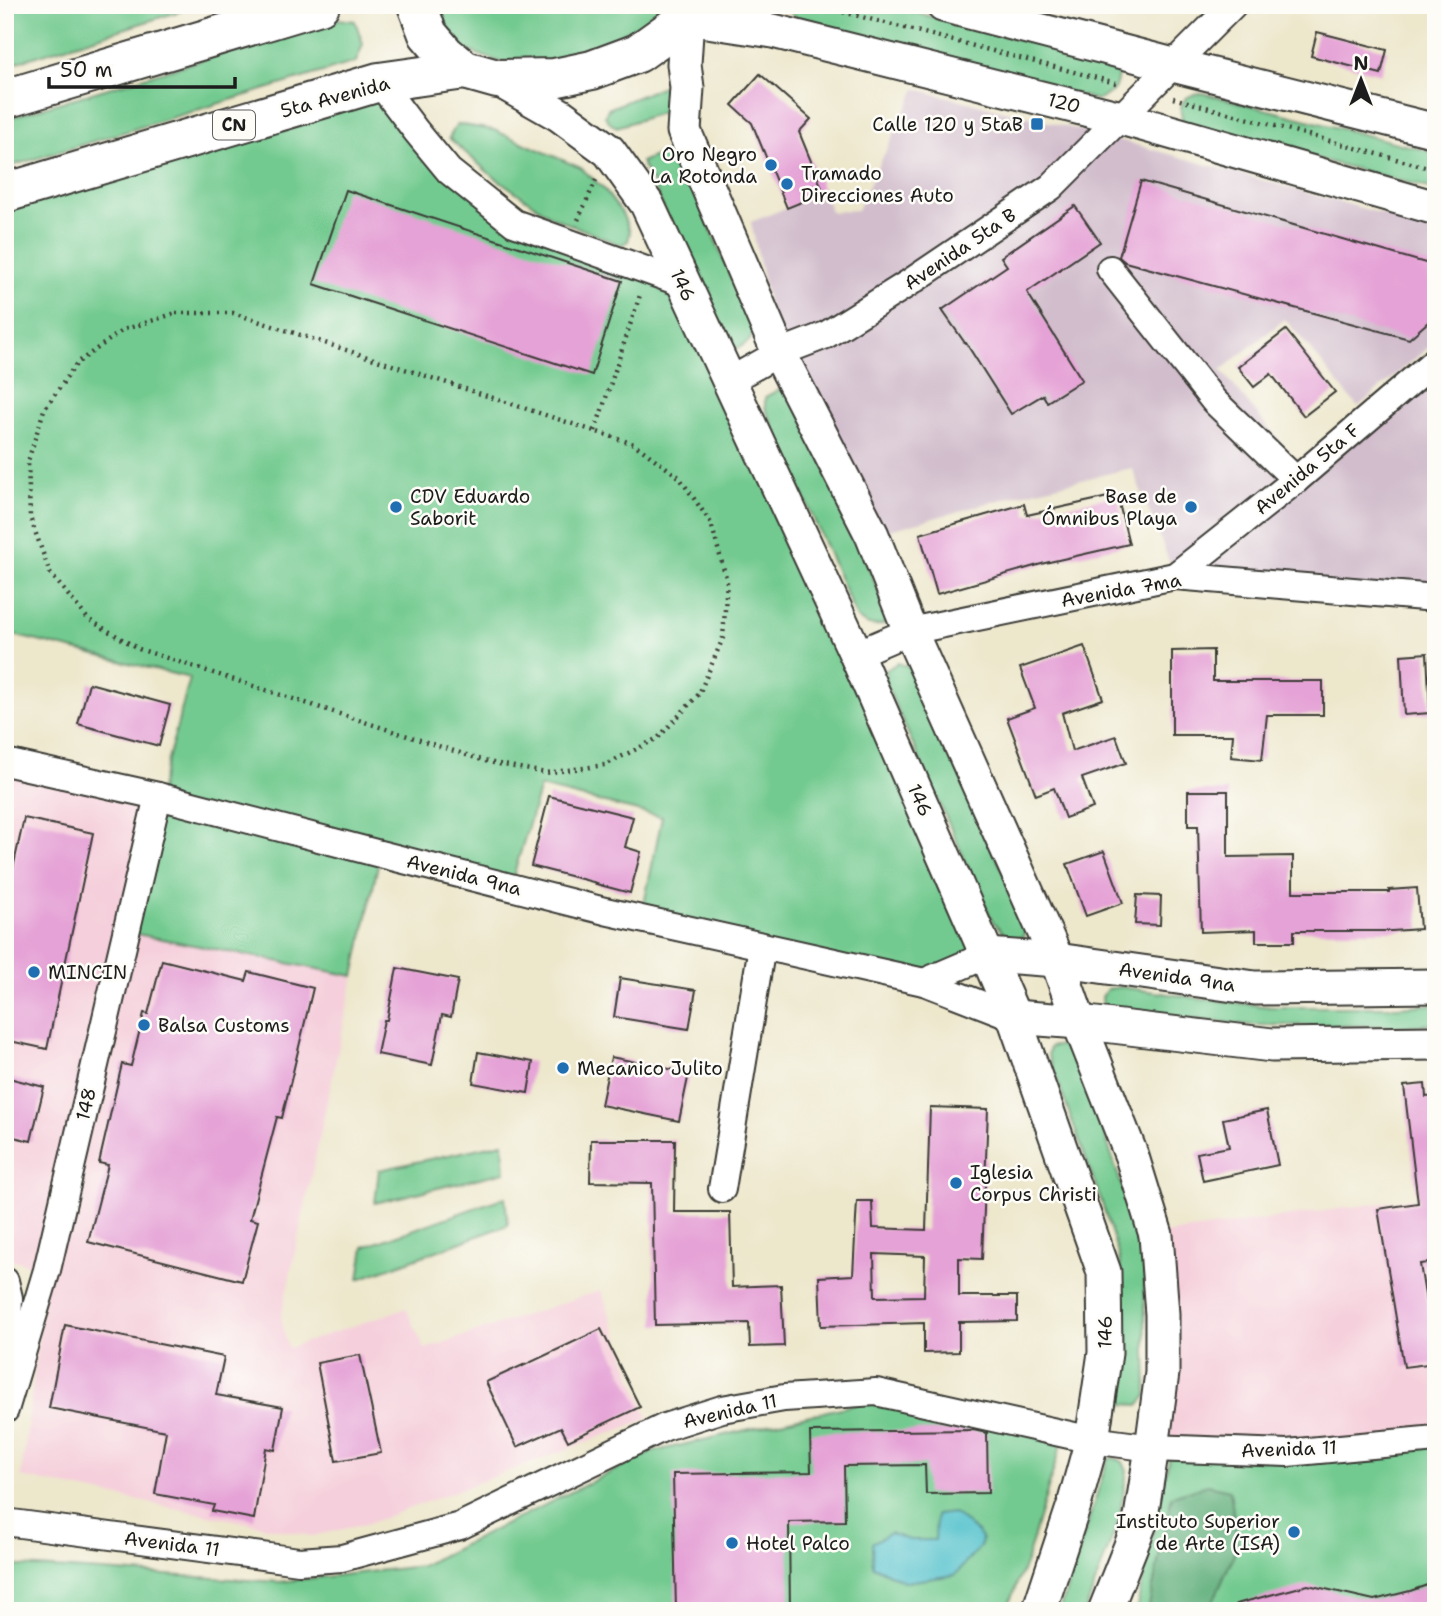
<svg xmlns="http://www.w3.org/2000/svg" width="1441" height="1616" font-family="'Shantell Sans',sans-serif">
<rect width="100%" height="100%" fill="#fdfcf7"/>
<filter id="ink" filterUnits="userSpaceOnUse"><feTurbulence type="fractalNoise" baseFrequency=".0143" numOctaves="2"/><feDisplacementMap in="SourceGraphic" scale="14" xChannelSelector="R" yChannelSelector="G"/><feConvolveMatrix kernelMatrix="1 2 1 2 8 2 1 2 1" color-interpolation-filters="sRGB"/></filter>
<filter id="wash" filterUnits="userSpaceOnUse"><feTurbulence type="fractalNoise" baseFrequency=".00686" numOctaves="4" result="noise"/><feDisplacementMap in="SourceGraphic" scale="28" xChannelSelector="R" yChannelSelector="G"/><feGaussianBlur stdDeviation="1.57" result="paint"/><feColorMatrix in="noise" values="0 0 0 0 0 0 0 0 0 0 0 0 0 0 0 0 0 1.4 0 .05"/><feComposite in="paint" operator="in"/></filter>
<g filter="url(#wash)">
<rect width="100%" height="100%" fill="#ede7cc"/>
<g fill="#f5cfdb">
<path d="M 5,761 L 158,796 L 127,932 L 354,976 L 281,1318 L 288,1348 L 406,1308 L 425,1349 L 601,1290 L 648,1419 L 370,1523 L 312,1536 L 21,1477 L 47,1270 L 5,1257 Z"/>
<path d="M 1415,1198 L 1418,1222 L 1436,1220 L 1436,1611 L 1136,1611 L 1170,1455 L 1152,1448 L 1156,1235 Z"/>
</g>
<path fill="#d1bdcc" d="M 916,89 L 1112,138 L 1436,229 L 1436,341 L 1358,407 L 1285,319 L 1221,370 L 1294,459 L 1307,482 L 1436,374 L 1436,598 L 1175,576 L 1132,468 L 1021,494 L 872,535 L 779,353 L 751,222 L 824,193 L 831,212 L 857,210 Z"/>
<g fill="#73ca90" stroke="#487356" stroke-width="2">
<path d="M 5,5 L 200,5 L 5,66 Z"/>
<path d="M 432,5 L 664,5 L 638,26 L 590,49 L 545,63 L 500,62 L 460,48 Z"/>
<path d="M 788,5 L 888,5 L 1110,64 L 1118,72 C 1117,90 1113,93 1097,100 L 799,19 L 788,11 Z"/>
<path d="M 338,19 L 355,21 L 363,44 L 356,62 L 5,168 L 5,119 Z"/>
<path d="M 379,82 L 514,223 L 682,283 L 987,955 L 924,982 L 641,919 L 662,817 L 540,787 L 510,887 L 380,855 L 354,976 L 126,932 L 158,796 L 190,678 L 5,633 L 5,193 Z"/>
<path d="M 668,84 L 664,112 L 617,127 L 611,124 L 605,116 L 608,109 Z"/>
<path d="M 1202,93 L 1436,153 L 1436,190 L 1184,124 C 1177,105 1182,95 1202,93 Z"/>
<path d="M 457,124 L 494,130 L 581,168 L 603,188 L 622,213 L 630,232 L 628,241 L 621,245 L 552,217 L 490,174 L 449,138 Z"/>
<path d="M 676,147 L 754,332 L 749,341 L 739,348 L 730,346 L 721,339 L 652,182 L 641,162 Z"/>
<path d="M 780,389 L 791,389 L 885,606 L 886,618 L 884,624 C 872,627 867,626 857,618 L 765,407 L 765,397 Z"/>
<path d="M 897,663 L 911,667 L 1025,921 L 1024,936 L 1015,939 L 1005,934 L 993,922 L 884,680 L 886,670 Z"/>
<path d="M 1121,987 L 1196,998 L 1272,1007 L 1397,1007 L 1436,1004 L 1436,1024 L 1404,1026 L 1250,1025 L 1112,1010 L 1103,1006 L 1102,997 L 1107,989 Z"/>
<path d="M 1062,1045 L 1073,1048 L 1079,1057 L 1124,1193 L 1144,1265 L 1147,1396 L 1139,1405 L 1120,1404 L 1118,1385 L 1121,1349 L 1122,1288 L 1119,1257 L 1101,1200 L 1048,1055 L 1050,1047 Z"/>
<path d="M 503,1143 L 505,1172 L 375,1203 L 379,1170 Z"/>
<path d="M 505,1197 L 508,1225 L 359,1279 L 364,1247 Z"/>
<path d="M 866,1402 L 1062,1441 L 1027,1559 L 1006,1611 L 5,1611 L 5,1565 L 279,1582 L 421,1566 L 652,1452 Z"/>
<path d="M 1436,1439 L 1436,1611 L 1209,1611 L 1238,1545 L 1172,1496 L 1148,1611 L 1136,1611 L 1170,1455 Z"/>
<path d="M 1115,1458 L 1123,1462 L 1127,1471 L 1119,1519 L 1085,1611 L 1060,1611 L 1108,1459 Z"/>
</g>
<path fill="#5eae7a" stroke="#3d654b" stroke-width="2" d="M 1208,1485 L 1230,1490 L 1238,1545 L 1209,1611 L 1148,1611 L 1172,1496 Z"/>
<path fill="#56c3cd" stroke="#397074" stroke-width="2" d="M 954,1513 L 977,1532 L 982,1540 L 980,1547 L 955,1575 L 906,1582 L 873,1566 L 872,1543 L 890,1533 L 909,1540 L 935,1540 L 936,1515 Z"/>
<g id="blocks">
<g fill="#e5a2d6" fill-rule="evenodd">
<path d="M 1317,32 L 1387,50 L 1381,74 L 1311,56 Z"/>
<path d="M 760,74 L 811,119 L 799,132 L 824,193 L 787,208 L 752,123 L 732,105 Z"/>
<path d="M 1141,181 L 1436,266 L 1436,315 L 1409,339 L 1125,262 L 1119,257 Z"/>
<path d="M 346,190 L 622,281 L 592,375 L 314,284 Z"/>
<path d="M 1075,206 L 1100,242 L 1027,292 L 1082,380 L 1047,402 L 1043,395 L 1011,414 L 966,343 L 965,343 L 942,310 L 1007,266 L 1001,257 Z"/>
<path d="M 1286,330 L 1335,392 L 1304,416 L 1271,374 L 1254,387 L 1238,367 Z"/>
<path d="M 1117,495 L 1129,544 L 1045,563 L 937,594 L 920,534 L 1024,504 L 1027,515 Z"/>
<path d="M 1084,646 L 1103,699 L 1062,713 L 1072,751 L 1116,736 L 1126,763 L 1082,778 L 1093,808 L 1065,818 L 1054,788 L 1036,795 L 1007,718 L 1035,708 L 1020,668 Z"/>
<path d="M 1213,650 L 1213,681 L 1323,681 L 1323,715 L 1267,715 L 1262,760 L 1231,757 L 1233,735 L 1172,735 L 1172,651 Z"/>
<path d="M 1427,653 L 1430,713 L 1404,715 L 1401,655 Z"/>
<path d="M 89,683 L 170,705 L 159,746 L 78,724 Z"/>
<path d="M 1188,791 L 1228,791 L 1228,857 L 1293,856 L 1293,892 L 1389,892 L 1389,890 L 1417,888 L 1420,929 L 1392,931 L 1294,931 L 1294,942 L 1256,942 L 1256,930 L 1201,932 L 1198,826 L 1188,826 Z"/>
<path d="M 549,796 L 633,817 L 625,847 L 641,852 L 630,893 L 596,884 L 597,883 L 531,866 Z"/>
<path d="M 24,818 L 93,833 L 47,1049 L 5,1040 L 5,905 Z"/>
<path d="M 1104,851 L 1123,903 L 1086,916 L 1067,864 Z"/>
<path d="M 1137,895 L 1161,896 L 1160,925 L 1135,924 Z"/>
<path d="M 162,960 L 246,981 L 249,972 L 313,988 L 282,1118 L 277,1117 L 250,1219 L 258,1221 L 242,1281 L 88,1242 L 108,1165 L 99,1163 L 122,1064 L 131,1066 L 144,1013 L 148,1014 Z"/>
<path d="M 397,968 L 458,980 L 451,1017 L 442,1015 L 432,1065 L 377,1054 L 384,1020 L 387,1020 Z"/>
<path d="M 620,978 L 696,990 L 689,1029 L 614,1017 Z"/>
<path d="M 478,1052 L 533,1062 L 528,1093 L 473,1083 Z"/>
<path d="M 611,1057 L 689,1073 L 679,1121 L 601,1105 Z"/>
<path d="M 5,1077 L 44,1087 L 31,1141 L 5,1135 Z"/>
<path d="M 1425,1084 L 1426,1097 L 1436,1096 L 1436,1262 L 1420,1264 L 1436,1363 L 1404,1367 L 1378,1209 L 1418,1203 L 1404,1086 Z"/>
<path d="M 930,1107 L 988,1109 L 982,1259 L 959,1258 L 959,1296 L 1017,1296 L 1017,1321 L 959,1322 L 959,1352 L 924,1353 L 924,1323 L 821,1326 L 819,1277 L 853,1275 L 857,1201 L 872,1201 L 873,1228 L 926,1230 ZM 874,1254 L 925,1256 L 924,1296 L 875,1297 Z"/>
<path d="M 1267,1110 L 1278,1165 L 1203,1181 L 1197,1153 L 1229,1147 L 1223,1119 Z"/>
<path d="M 591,1140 L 675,1140 L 674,1212 L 730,1212 L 732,1287 L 781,1285 L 784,1346 L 750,1347 L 749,1323 L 655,1325 L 652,1183 L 590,1182 Z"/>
<path d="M 65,1325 L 224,1357 L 216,1395 L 283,1407 L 275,1450 L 266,1448 L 254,1519 L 212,1511 L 214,1505 L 155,1494 L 166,1431 L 49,1408 Z"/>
<path d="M 601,1329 L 640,1407 L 568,1441 L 561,1427 L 517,1447 L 486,1382 L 523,1365 L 523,1366 Z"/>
<path d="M 360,1355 L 381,1453 L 336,1461 L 317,1363 Z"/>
<path d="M 973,1430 L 987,1433 L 988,1493 L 926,1494 L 925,1465 L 844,1466 L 845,1521 L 789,1522 L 790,1611 L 676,1611 L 673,1474 L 811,1472 L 810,1432 Z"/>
<path d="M 1436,1582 L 1436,1611 L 1237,1611 L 1236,1604 L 1308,1585 L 1374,1600 L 1410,1591 Z"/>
</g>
</g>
</g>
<g filter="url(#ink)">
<use href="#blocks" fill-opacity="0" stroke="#3b3a36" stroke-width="2"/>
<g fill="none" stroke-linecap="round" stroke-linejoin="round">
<defs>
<g id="minor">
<path d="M 379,82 L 416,131 L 449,171 L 514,223 L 682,283"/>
<path d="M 1110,269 L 1214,401 L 1296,480"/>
<path d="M 729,381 L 779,353 L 826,335 L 909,283 L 1051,187 L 1233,5"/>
<path d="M 1175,576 L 1296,480 L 1436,360"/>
<path d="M 856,654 L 910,631 L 1175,576 L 1436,598"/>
<path d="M 5,762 L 158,796 L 380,854 L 605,911 L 924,982 L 1014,1017"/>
<path d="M 924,982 L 987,955"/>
<path d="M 722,1189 L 762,946"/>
<path d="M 5,1281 L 9,1298 L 6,1370"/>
<path d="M 5,1410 L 47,1270 L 158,796"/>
<path d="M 5,1522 L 299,1561 L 342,1558 L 460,1526 L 665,1427 L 722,1409 L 784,1398 L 876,1392 L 1092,1440 L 1152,1448 L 1287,1453 L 1436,1439"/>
</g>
<g id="major">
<path d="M 943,5 L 1173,65 L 1436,131"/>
<path d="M 497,79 L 560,115 L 609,151 L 647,204 L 856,654 L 1014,1017 L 1104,1272 L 1105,1353 L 1092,1440 L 1074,1505 L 1039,1611"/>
<path d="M 987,955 L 1057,960 L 1255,988 L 1436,986"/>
<path d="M 1014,1017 L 1079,1022 L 1272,1045 L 1436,1043"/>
<path d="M 1105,1611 L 1140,1523 L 1152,1448 L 1162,1373 L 1162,1314 L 1156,1235 L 1132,1157 L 1079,1022 L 1057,960 L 910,631 L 872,535 L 779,353 L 684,131 L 687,88 L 684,64 L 687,18 L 773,31 L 1121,118 L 1436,208"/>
</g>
<g id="highway">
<path d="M 417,5 L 428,34 L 446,55 L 465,70 L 497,79 L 554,78 L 592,70 L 638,53 L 687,18 L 701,5"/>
<path d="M 5,99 L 320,5"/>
<path d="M 5,193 L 379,82 L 465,70"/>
</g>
</defs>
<use href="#minor" stroke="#3b3a36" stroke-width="30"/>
<use href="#major" stroke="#3b3a36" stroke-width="37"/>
<use href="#highway" stroke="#3b3a36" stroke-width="42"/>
<g stroke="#3b3a36" stroke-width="4.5" stroke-dasharray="2 5" stroke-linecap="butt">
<path d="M 816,5 L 1120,84"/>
<path d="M 1173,98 L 1436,170"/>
<path d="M 578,220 L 596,180"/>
<path d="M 176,313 L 233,313 L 634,444 L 679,477 L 711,523 L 727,581 L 723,638 L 699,694 L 658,738 L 605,765 L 546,773 L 488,762 L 139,649 L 88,619 L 50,573 L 30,517 L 28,461 L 44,410 L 77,363 L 123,330 Z"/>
<path d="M 595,431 L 641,292"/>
</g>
<use href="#minor" stroke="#fff" stroke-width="26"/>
<use href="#major" stroke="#fff" stroke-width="33"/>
<use href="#highway" stroke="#fff" stroke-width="38"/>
</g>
</g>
<g fill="#1f6fb2" stroke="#fdfcf7" stroke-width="2.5">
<rect x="1030" y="117" width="14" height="14" rx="3.5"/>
<circle cx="771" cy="165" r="7"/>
<circle cx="787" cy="184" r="7"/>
<circle cx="396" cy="507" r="7"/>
<circle cx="1191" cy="507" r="7"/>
<circle cx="34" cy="972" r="7"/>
<circle cx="144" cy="1025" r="7"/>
<circle cx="563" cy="1068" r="7"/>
<circle cx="956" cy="1183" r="7"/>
<circle cx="1294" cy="1532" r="7"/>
<circle cx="732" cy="1543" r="7"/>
</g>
<g text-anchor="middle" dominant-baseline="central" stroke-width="5" stroke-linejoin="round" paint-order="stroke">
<rect fill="#fdfcf7" stroke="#605f5e" stroke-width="2" x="213" y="110.5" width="42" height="29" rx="5"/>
<g font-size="18" font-weight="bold" fill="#1c1c1c">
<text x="234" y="125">CN</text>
</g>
<g font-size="19" fill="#1c1c1c" stroke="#fdfcf7">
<text transform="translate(335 97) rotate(-15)">5ta Avenida</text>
<text transform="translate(1064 103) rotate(14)">120</text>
<text transform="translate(960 249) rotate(-34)">Avenida 5ta B</text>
<text transform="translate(683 285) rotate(65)">146</text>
<text transform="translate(1307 469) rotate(-40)">Avenida 5ta F</text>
<text transform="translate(1121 590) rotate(-10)">Avenida 7ma</text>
<text transform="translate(920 800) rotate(66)">146</text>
<text transform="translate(464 875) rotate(14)">Avenida 9na</text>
<text transform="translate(1177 977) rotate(8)">Avenida 9na</text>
<text transform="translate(86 1104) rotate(-77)">148</text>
<text transform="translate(1105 1332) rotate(-89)">146</text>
<text transform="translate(730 1411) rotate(-13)">Avenida 11</text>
<text transform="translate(1289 1449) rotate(-2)">Avenida 11</text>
<text transform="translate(172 1544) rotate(7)">Avenida 11</text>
</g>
<g font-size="19" fill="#1c1c1c" stroke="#fdfcf7" text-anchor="start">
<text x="1023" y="124" text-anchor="end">Calle 120 y 5taB</text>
<text x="757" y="154" text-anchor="end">Oro Negro<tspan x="757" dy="22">La Rotonda</tspan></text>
<text x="801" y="173">Tramado<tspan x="801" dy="22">Direcciones Auto</tspan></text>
<text x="410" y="496">CDV Eduardo<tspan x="410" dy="22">Saborit</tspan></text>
<text x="1177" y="496" text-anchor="end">Base de<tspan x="1177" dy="22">Ómnibus Playa</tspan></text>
<text x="48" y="972">MINCIN</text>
<text x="158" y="1025">Balsa Customs</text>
<text x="577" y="1068">Mecanico Julito</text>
<text x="970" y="1172">Iglesia<tspan x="970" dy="22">Corpus Christi</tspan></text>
<text x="1280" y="1521" text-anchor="end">Instituto Superior<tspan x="1280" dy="22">de Arte (ISA)</tspan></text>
<text x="746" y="1543">Hotel Palco</text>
</g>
</g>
<rect width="1441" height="1616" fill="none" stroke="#fdfcf7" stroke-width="28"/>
<g transform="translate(1361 80)" stroke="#fdfcf7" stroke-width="5" paint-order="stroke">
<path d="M0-5L12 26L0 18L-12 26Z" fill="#1c1c1c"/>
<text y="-10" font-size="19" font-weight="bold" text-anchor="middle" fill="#1c1c1c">N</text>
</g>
<path d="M49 77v10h186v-10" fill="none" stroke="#1c1c1c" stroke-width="3.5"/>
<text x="60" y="77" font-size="21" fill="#1c1c1c" stroke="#fdfcf7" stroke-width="5" paint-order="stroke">50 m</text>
</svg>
